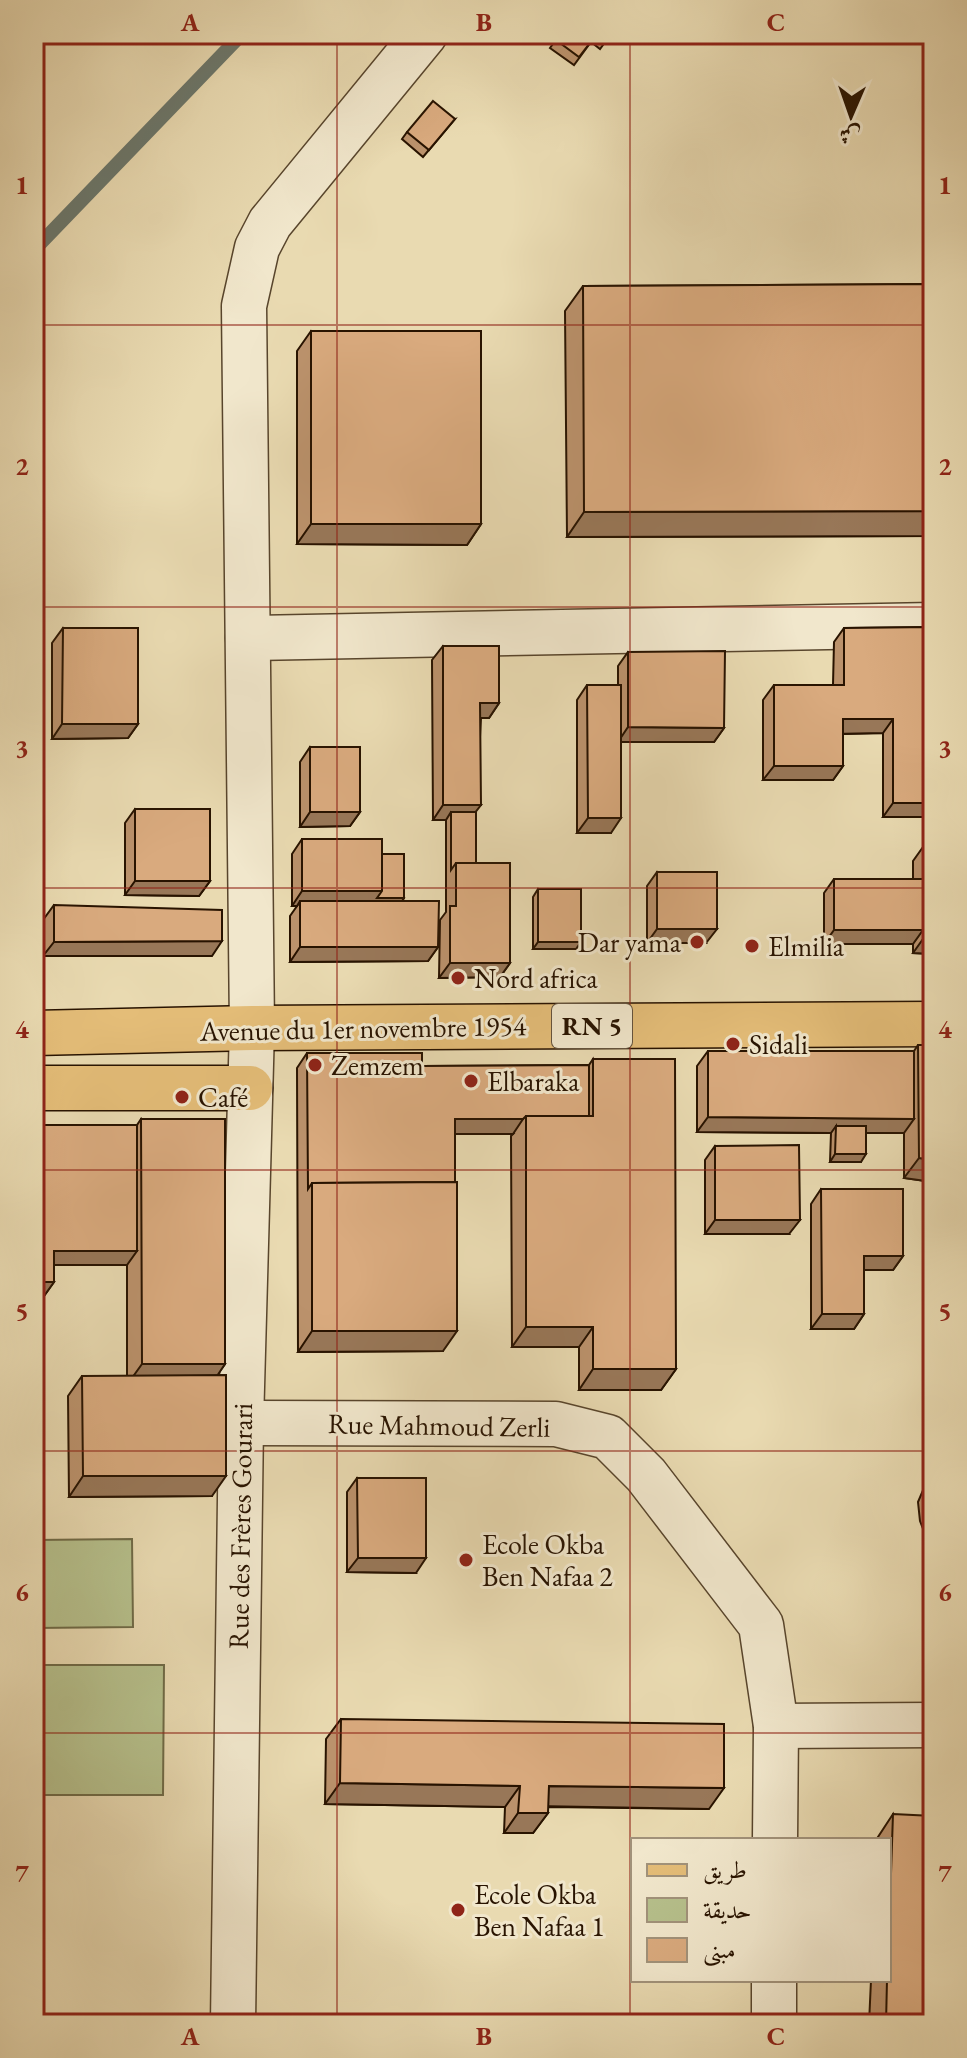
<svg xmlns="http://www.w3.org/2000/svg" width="967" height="2058" font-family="'EB Garamond',Amiri,serif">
<rect width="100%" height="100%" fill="#e9dab1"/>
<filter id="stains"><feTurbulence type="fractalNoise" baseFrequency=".0025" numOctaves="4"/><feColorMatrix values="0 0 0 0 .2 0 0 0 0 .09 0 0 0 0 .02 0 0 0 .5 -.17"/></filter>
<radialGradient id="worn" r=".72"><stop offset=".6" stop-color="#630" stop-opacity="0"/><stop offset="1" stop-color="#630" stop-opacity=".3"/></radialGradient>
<g fill="#b6c08c" stroke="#6f6a46" stroke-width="2">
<path d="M 132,1539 L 133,1627 L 34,1628 L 34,1540 Z"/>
<path d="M 34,1665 L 164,1665 L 163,1795 L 34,1795 Z"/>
</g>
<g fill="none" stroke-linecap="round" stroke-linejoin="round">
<path stroke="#6c776b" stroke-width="14" d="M 34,250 L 242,34"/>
<defs>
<g id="minor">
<path d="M 248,638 L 933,625"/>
<path d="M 241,1423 L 556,1424 L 608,1437 L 646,1475 L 761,1625 L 776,1726 L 775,1840"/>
<path d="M 776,1726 L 933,1725"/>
<path d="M 233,2024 L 241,1423 L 252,1028 L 244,306 L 257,248 L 270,223 L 425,34"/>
<path d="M 774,2024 L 774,1980"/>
</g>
<g id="primary">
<path d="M 34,1033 L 252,1028 L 933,1024"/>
<path d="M 34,1088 L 250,1088"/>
</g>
</defs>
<use href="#minor" stroke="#58452c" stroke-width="47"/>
<use href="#primary" stroke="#281300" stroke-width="47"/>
<use href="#minor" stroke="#f1e7cc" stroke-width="44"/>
<use href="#primary" stroke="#e4bd78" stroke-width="44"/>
</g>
<g fill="#bb926c" stroke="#281300" stroke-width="2">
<path d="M 560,34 L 611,34 L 600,49 L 591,42 L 574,65 L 550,48 Z"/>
<path d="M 455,119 L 423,157 L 402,139 L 407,132 Z"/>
<path d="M 933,284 L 933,536 L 567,537 L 565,311 L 583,286 Z"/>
<path d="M 311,331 L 481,524 L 467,545 L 297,544 L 297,351 Z"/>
<path d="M 933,627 L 933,817 L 883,817 L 883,733 L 843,734 L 843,766 L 833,780 L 763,780 L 763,700 L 774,685 L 833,685 L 834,642 L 844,628 Z"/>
<path d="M 63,628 L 138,724 L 128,738 L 52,739 L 52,643 Z"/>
<path d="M 443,646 L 499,703 L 489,718 L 481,718 L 476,812 L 476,863 L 510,963 L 500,977 L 439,978 L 440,920 L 446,912 L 446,820 L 433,820 L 432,660 Z"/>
<path d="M 628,652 L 724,728 L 714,742 L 621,742 L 611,833 L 577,833 L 577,700 L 587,685 L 618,685 L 618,666 Z"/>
<path d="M 310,747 L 360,812 L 350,826 L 300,827 L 300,762 Z"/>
<path d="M 135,809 L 210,881 L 199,896 L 125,895 L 125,823 Z"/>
<path d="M 302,839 L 382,854 L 404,898 L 402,901 L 438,947 L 428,961 L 290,962 L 290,916 L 297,906 L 292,906 L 292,854 Z"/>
<path d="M 923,847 L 933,954 L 913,953 L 913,944 L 824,944 L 824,893 L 834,879 L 913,879 L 913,861 Z"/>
<path d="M 657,872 L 706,943 L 647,943 L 647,886 Z"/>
<path d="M 538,889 L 581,942 L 576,949 L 533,949 L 533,897 Z"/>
<path d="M 54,905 L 212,956 L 43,956 L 43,920 Z"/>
<path d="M 918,1045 L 933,1045 L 933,1182 L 904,1178 L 904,1133 L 866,1133 L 861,1162 L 830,1162 L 831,1133 L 697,1132 L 697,1066 L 708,1051 L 914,1051 Z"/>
<path d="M 307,1053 L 422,1066 L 589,1065 L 593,1059 L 676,1369 L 661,1390 L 579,1390 L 579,1347 L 512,1347 L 511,1136 L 513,1134 L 455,1134 L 443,1351 L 298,1352 L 297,1068 Z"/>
<path d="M 141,1119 L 225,1364 L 217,1375 L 212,1496 L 69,1497 L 68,1396 L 82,1376 L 127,1376 L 127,1265 L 54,1265 L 54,1282 L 44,1296 L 34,1296 L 34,1125 L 137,1125 Z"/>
<path d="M 715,1146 L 789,1234 L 705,1234 L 705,1160 Z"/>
<path d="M 821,1189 L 903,1256 L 893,1270 L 864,1270 L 864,1314 L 854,1329 L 811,1329 L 811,1204 Z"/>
<path d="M 933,1467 L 933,1545 L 927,1539 L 920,1521 L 918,1502 Z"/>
<path d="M 357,1478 L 416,1573 L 347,1572 L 347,1492 Z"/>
<path d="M 341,1719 L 709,1809 L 548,1807 L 548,1813 L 533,1833 L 504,1833 L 505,1807 L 325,1804 L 326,1739 Z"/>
<path d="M 893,1814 L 933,2024 L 869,2024 L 871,1980 L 889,1980 L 889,1840 L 876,1840 Z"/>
</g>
<g fill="#987758" stroke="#281300" stroke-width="2">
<path d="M 933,511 L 933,536 L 567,537 L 584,512 Z"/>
<path d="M 311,524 L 481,524 L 467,545 L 297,544 Z"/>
<path d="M 480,703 L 499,703 L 489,718 L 470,718 Z"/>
<path d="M 843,719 L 893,719 L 883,733 L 833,734 Z"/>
<path d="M 62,724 L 138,724 L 128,738 L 52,739 Z"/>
<path d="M 628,727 L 724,728 L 714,742 L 618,742 Z"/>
<path d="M 774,766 L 843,766 L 833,780 L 763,780 Z"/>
<path d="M 893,803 L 933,803 L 933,817 L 883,817 Z"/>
<path d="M 443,805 L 481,805 L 470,819 L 451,812 L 446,820 L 433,820 Z"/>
<path d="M 310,812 L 360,812 L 350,826 L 300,827 Z"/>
<path d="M 588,818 L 621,818 L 611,833 L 577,833 Z"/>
<path d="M 135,881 L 210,881 L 199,896 L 125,895 Z"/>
<path d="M 302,891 L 382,891 L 404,898 L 399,906 L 300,901 L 297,906 L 292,906 Z"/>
<path d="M 657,929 L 717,929 L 706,943 L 647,943 Z"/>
<path d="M 834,930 L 923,930 L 913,944 L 824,944 Z"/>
<path d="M 923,939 L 933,939 L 933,954 L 913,953 Z"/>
<path d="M 222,941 L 212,956 L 43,956 L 54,942 Z"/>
<path d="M 538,942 L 581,942 L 576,949 L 533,949 Z"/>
<path d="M 300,947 L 438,947 L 428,961 L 290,962 Z"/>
<path d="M 450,963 L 510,963 L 500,977 L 439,978 Z"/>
<path d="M 708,1117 L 914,1119 L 904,1133 L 836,1133 L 836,1126 L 831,1133 L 697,1132 Z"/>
<path d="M 455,1119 L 523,1119 L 513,1134 L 445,1134 Z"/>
<path d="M 835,1154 L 866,1154 L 861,1162 L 830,1162 Z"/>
<path d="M 919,1158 L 933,1160 L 933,1182 L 904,1178 Z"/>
<path d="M 715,1220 L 800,1220 L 789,1234 L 705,1234 Z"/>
<path d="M 54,1251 L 137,1251 L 127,1265 L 43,1265 Z"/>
<path d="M 864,1256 L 903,1256 L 893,1270 L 853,1270 Z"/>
<path d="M 34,1282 L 54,1282 L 44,1296 L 34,1296 Z"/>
<path d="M 822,1314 L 864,1314 L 854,1329 L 811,1329 Z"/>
<path d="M 526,1327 L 593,1327 L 579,1347 L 512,1347 Z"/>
<path d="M 312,1331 L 457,1331 L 443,1351 L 298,1352 Z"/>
<path d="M 142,1364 L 225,1364 L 211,1385 L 127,1385 Z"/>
<path d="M 593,1369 L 676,1369 L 661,1390 L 579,1390 Z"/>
<path d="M 83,1476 L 226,1476 L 212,1496 L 69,1497 Z"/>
<path d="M 358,1558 L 426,1558 L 416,1573 L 347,1572 Z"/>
<path d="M 340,1783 L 520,1786 L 505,1807 L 325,1804 Z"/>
<path d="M 549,1786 L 724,1788 L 709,1809 L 534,1806 Z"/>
<path d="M 518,1813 L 548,1813 L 533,1833 L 504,1833 Z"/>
</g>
<g fill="#d9aa7e" stroke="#281300" stroke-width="2">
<path d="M 560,34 L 610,34 L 605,41 L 596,35 L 579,57 L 556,40 Z"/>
<path d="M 433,101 L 455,119 L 429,150 L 407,132 Z"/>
<path d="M 933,284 L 933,511 L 584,512 L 583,286 Z"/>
<rect x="311" y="331" width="170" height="193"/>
<path d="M 933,627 L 933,803 L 893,803 L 893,719 L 843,719 L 843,766 L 774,766 L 774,685 L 844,685 L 844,628 Z"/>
<path d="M 63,628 L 138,628 L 138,724 L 62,724 Z"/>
<path d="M 443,646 L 499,646 L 499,703 L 480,703 L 481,805 L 443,805 Z"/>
<path d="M 725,651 L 724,728 L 628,727 L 628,652 Z"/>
<path d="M 587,685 L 621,685 L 621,818 L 588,818 Z"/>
<rect x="310" y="747" width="50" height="65"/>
<rect x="135" y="809" width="75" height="72"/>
<path d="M 451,812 L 476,812 L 476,863 L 456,863 L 451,870 Z"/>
<rect x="302" y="839" width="80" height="52"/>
<path d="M 933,846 L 933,939 L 923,939 L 923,930 L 834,930 L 834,879 L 923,879 L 923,847 Z"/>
<path d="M 382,854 L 404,854 L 404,898 L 377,898 L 382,891 Z"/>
<path d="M 456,863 L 510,863 L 510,963 L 450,963 L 450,906 L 456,906 Z"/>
<rect x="657" y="872" width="60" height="57"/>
<rect x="538" y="889" width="43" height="53"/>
<path d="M 300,901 L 439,901 L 438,947 L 300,947 Z"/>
<path d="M 54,905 L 222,910 L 222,941 L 54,942 Z"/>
<path d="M 918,1045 L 933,1045 L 933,1160 L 919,1158 Z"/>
<path d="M 708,1051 L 914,1051 L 914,1119 L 708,1117 Z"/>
<path d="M 307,1053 L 422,1053 L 422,1066 L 589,1065 L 589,1116 L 526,1116 L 523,1119 L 455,1119 L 455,1182 L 312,1183 L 308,1189 Z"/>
<path d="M 593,1059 L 675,1059 L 676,1369 L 593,1369 L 593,1327 L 526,1327 L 526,1116 L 593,1116 Z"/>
<path d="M 141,1119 L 225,1119 L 225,1364 L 142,1364 Z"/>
<path d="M 34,1125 L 137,1125 L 137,1251 L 54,1251 L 54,1282 L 34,1282 Z"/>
<path d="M 836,1126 L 866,1126 L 866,1154 L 835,1154 Z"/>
<path d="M 799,1145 L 800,1220 L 715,1220 L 715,1146 Z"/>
<path d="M 457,1182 L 457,1331 L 312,1331 L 312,1183 Z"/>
<path d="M 821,1189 L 903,1189 L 903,1256 L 864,1256 L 864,1314 L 822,1314 Z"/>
<path d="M 226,1375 L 226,1476 L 83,1476 L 82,1376 Z"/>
<path d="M 357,1478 L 426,1478 L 426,1558 L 358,1558 Z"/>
<path d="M 341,1719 L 724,1724 L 724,1788 L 549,1786 L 548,1813 L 518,1813 L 520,1786 L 340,1783 Z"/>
<path d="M 893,1814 L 933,1816 L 933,2024 L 886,2024 L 887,1980 L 889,1980 L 889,1933 Z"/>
</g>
<path fill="none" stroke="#8f2418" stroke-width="2" stroke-opacity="0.55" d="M 337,34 L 337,2024M 630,34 L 630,2024M 34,325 L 933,325M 34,607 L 933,607M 34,888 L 933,888M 34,1170 L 933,1170M 34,1451 L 933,1451M 34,1733 L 933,1733"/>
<g fill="#8f2418" stroke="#f1e7cc" stroke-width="3">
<circle cx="697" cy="942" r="8"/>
<circle cx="752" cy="946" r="8"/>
<circle cx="458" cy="978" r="8"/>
<circle cx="733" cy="1044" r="8"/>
<circle cx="315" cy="1065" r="8"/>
<circle cx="471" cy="1081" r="8"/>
<circle cx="182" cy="1097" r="8"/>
<circle cx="466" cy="1560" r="8"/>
<circle cx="458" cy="1910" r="8"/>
</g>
<g text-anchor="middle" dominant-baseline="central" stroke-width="6" stroke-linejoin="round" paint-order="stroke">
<rect fill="#f1e7cc" stroke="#64533d" stroke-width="2" x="552" y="1004" width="80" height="44" rx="6"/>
<g font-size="26" font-weight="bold" fill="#281300">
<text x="592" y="1026">RN 5</text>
</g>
<g font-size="28" fill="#281300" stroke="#f1e7cc" text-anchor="start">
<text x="681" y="942" text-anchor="end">Dar yama</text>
<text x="768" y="946">Elmilia</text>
<text x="474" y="978">Nord africa</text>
<text x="749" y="1044">Sidali</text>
<text x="331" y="1065">Zemzem</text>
<text x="487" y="1081">Elbaraka</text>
<text x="198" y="1097">Café</text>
<text x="482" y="1544">Ecole Okba<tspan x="482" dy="32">Ben Nafaa 2</tspan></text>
<text x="474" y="1894">Ecole Okba<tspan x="474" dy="32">Ben Nafaa 1</tspan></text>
</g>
<g font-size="28" fill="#281300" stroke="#f1e7cc">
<text transform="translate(363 1028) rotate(-1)">Avenue du 1er novembre 1954</text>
<text transform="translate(439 1425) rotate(1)">Rue Mahmoud Zerli</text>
<text transform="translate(240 1526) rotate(-89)">Rue des Frères Gourari</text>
</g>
</g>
<rect width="967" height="2058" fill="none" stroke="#e9dab1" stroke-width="88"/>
<rect x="631" y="1838" width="260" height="144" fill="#f1e7cc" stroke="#a1927a" stroke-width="2"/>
<rect x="647" y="1864" width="40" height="12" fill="#e4bd78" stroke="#a1927a" stroke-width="2"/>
<text x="703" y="1878" font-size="24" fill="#281300">طريق</text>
<rect x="647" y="1898" width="40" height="24" fill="#b6c08c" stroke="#a1927a" stroke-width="2"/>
<text x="703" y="1918" font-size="24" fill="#281300">حديقة</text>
<rect x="647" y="1938" width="40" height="24" fill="#d9aa7e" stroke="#a1927a" stroke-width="2"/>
<text x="703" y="1958" font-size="24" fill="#281300">مبنى</text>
<g transform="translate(851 116) rotate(182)" stroke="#f1e7cc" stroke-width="6" paint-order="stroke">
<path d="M0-6L14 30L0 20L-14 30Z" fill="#281300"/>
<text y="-12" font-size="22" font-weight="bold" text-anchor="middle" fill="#281300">ش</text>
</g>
<rect x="44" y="44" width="879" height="1970" fill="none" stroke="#8f2418" stroke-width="3"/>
<g font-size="26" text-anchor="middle" font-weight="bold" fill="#8f2418">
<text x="190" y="31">A</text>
<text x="484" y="31">B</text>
<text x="776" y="31">C</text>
<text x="22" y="194">1</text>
<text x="945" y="194">1</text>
<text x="22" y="475">2</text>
<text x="945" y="475">2</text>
<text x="22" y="757">3</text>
<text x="945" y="757">3</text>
<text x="22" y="1038">4</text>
<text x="945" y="1038">4</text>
<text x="22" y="1320">5</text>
<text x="945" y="1320">5</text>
<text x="22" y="1601">6</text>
<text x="945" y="1601">6</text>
<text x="22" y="1882">7</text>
<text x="945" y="1882">7</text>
<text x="190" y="2045">A</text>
<text x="484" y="2045">B</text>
<text x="776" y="2045">C</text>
</g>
<rect width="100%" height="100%" filter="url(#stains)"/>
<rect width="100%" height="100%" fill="url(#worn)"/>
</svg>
